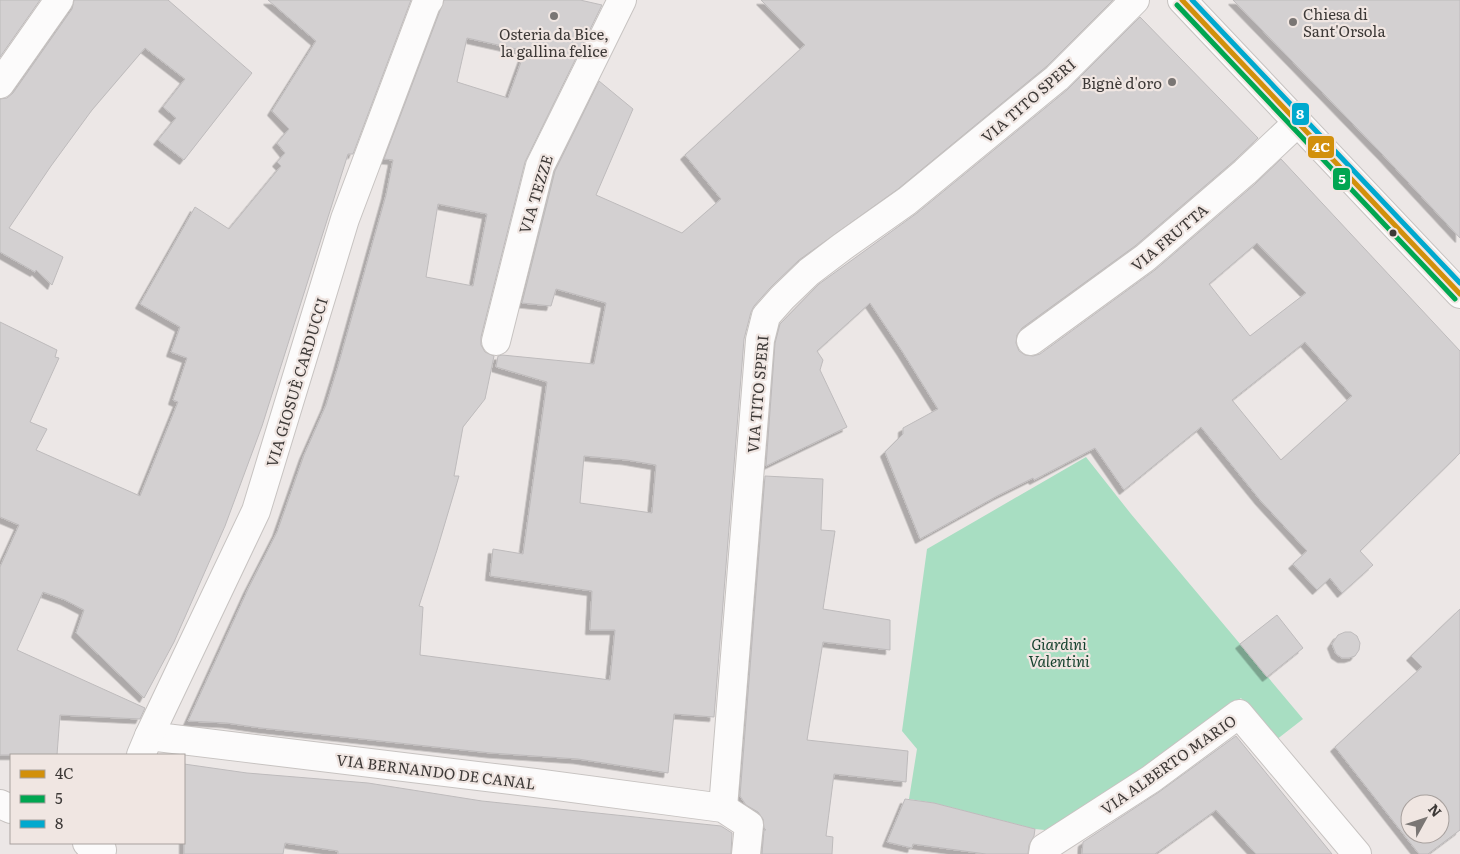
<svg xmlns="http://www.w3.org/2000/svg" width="1460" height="854" font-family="Literata,serif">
<defs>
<filter id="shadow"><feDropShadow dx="-4.5" dy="4.5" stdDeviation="0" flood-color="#0004"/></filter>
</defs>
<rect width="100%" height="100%" fill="#ece7e6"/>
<path fill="#a8dec2" d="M 1086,457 L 1131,514 L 1303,719 L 1276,740 L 1241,698 L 1151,766 L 1057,825 L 1045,830 L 1035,829 L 934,803 L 909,799 L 917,749 L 902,731 L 927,549 Z"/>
<g fill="#d3d0d1" stroke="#bebbbc" fill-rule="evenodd" filter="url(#shadow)">
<path d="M 0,0 L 40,0 L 0,57 Z"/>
<path d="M 74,0 L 168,0 L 252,73 L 184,160 L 158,140 L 176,118 L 163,107 L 185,79 L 145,48 L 92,110 L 51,166 L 9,228 L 63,257 L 52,285 L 36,270 L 35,272 L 0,252 L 0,99 L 7,98 L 13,93 L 72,9 Z"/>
<path d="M 268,0 L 411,0 L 353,154 L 348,154 L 262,426 L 225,526 L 174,642 L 144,698 L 76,633 L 84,610 L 65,600 L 43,592 L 17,650 L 145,708 L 140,719 L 60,715 L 57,755 L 0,755 L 0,567 L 19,525 L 0,517 L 0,322 L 57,350 L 55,357 L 59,358 L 30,422 L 47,429 L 36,450 L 140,496 L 178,402 L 173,400 L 187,358 L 171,352 L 180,327 L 140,304 L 195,207 L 229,229 L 281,166 L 277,162 L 285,153 L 277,143 L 289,129 L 272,111 L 316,41 Z"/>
<path d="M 444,0 L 580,0 L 602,5 L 525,162 L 481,337 L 481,345 L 485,352 L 494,356 L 485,399 L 463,427 L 454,476 L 459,476 L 437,550 L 419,606 L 423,607 L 420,655 L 610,680 L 615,630 L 590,630 L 592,591 L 490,576 L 493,549 L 523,554 L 547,382 L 496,367 L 498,356 L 502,355 L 594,364 L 606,303 L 556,289 L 551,306 L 522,303 L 555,171 L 599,81 L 633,109 L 596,195 L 682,233 L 721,199 L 685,155 L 805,45 L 761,0 L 1113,0 L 1047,66 L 898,189 L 799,260 L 771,287 L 754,306 L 751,312 L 744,339 L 714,717 L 674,714 L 668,773 L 578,759 L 491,753 L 261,728 L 227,723 L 188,721 L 248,589 L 277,532 L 304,455 L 326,405 L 338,366 L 386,195 L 393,160 L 384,159 ZM 467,38 L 525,51 L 508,98 L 457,82 ZM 438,204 L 487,214 L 473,286 L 426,277 ZM 584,456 L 627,460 L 656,465 L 652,513 L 580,503 Z"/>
<path d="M 1233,0 L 1460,0 L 1460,238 L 1383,155 Z"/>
<path d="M 1140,17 L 1258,138 L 1235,160 L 1135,246 L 1022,328 L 1017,335 L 1016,343 L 1019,351 L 1025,355 L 1033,356 L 1040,354 L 1155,270 L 1255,184 L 1281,159 L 1460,351 L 1460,453 L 1360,551 L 1373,565 L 1342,593 L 1330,578 L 1317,590 L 1293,564 L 1307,551 L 1260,500 L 1201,427 L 1124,490 L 1095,448 L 1034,480 L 1033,478 L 997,496 L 920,539 L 885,452 L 903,434 L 903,428 L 938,409 L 902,351 L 870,303 L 817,351 L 823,360 L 820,370 L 847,427 L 766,466 L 775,343 L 780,324 L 819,284 L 917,213 L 1067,90 ZM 1257,243 L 1306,293 L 1250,336 L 1209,284 ZM 1305,342 L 1352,396 L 1281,460 L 1232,400 Z"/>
<path d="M 765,476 L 823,479 L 821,530 L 835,531 L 823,609 L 890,620 L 890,650 L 823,642 L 807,740 L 908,751 L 906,782 L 834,774 L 826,836 L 833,837 L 832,854 L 762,854 L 764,830 L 766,830 L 764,828 L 763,819 L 758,812 L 746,805 L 740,796 Z"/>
<path d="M 1460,609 L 1460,830 L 1428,854 L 1419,854 L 1335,747 L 1422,667 L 1411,656 ZM 1410,804 L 1440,804 L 1440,834 L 1410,834 Z"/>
<path d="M 1277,615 L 1303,648 L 1267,677 L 1240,644 Z"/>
<path d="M 1345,632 L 1351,632 L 1357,636 L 1360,643 L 1359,650 L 1355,656 L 1349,658 L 1342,658 L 1336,654 L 1332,644 L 1338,635 Z"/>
<path d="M 1236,736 L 1332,854 L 1256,854 L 1216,810 L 1155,854 L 1082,854 L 1083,842 L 1159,792 Z"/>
<path d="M 184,764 L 247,773 L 368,783 L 482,801 L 721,826 L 732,833 L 731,854 L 338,854 L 338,851 L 285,843 L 283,854 L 184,854 Z"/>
<path d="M 905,799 L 934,803 L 1035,829 L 1034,836 L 1029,845 L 1028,854 L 986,854 L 913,844 L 912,848 L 887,842 Z"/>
</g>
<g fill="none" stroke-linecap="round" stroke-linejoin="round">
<defs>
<g id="minor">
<path d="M 1182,0 L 1460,294"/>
<path d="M 0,84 L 59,0"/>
<path d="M 496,341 L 540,166 L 622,0"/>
<path d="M 1031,341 L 1145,258 L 1245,172 L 1298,122"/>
<path d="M 149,736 L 535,783 L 723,808 L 749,825 L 746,854"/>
<path d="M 141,755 L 149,736 L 256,511 L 345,219 L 426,4 L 429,0"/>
<path d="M 0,804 L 11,809"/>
<path d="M 723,808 L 760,340 L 766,316 L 782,298 L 809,272 L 842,247 L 907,201 L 1041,91 L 1057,78 L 1135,0"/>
<path d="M 87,843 L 102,850"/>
<path d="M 1043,854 L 1044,848 L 1151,779 L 1239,714 L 1357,854"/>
</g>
</defs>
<use href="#minor" stroke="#c7c3c1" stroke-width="30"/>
<use href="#minor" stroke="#fcfbfb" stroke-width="28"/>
<defs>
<path id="bus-1" d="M 1182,0 L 1460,294"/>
<path id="bus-2" d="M 1177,5 L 1455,299"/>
<path id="bus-3" d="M 1192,0 L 1460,283"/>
</defs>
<use href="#bus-1" stroke="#f0e6e2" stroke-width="9"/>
<use href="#bus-2" stroke="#f0e6e2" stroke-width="9"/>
<use href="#bus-3" stroke="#f0e6e2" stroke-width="9"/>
<use href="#bus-1" stroke="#d2900b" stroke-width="5"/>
<use href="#bus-2" stroke="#00a651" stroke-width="5"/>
<use href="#bus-3" stroke="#00a9ce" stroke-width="5"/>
</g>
<g fill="#7a7674" stroke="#f0e6e2" stroke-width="2">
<circle cx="554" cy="16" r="5"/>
<circle cx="1293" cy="22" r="5"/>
<circle cx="1172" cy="82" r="5"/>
</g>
<circle fill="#3d3937" stroke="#f0e6e2" stroke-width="2" cx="1393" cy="233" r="4.5"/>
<g text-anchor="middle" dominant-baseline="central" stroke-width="4.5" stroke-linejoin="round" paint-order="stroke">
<g font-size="15" fill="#3d3937" stroke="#f0e6e2" text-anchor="start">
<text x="1303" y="13">Chiesa di<tspan x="1303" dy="17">Sant'Orsola</tspan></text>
<text x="554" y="33" text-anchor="middle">Osteria da Bice,<tspan x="554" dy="17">la gallina felice</tspan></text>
<text x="1162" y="82" text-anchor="end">Bignè d'oro</text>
</g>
<g font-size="15" fill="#3d3937" stroke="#f0e6e2">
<text transform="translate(1028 100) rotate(-41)">VIA TITO SPERI</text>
<text transform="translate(535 194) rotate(-73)">VIA TEZZE</text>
<text transform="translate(1169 237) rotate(-40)">VIA FRUTTA</text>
<text transform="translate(296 382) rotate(-73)">VIA GIOSUÈ CARDUCCI</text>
<text transform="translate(757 394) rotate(-85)">VIA TITO SPERI</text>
<text transform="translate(1168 764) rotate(-35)">VIA ALBERTO MARIO</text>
<text transform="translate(436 771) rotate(7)">VIA BERNANDO DE CANAL</text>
</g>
<g font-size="15" font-style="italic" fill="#123f2b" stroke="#f0e6e2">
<text x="1059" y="643">Giardini<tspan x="1059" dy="17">Valentini</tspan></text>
</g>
</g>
<g stroke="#f0e6e2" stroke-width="2">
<rect x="1291" y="102" width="19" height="24" rx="5" fill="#00a9ce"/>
<rect x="1307" y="135" width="28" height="24" rx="5" fill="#d2900b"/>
<rect x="1332" y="167" width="19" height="24" rx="5" fill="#00a651"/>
</g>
<g font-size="14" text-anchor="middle" font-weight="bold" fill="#fff">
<text x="1300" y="119">8</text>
<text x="1321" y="152">4C</text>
<text x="1342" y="184">5</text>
</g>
<rect x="10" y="754" width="175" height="90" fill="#f0e6e2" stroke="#a8a19e"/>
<rect x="20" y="770" width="25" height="8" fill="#d2900b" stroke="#a8a19e"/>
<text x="55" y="779" font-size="15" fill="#3d3937">4C</text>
<rect x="20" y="795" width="25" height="8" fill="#00a651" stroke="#a8a19e"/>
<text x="55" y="804" font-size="15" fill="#3d3937">5</text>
<rect x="20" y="820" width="25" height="8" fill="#00a9ce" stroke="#a8a19e"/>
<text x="55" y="829" font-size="15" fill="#3d3937">8</text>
<g transform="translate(1425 819) rotate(50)"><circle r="24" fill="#f0e6e2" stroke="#a8a19e"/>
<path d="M0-4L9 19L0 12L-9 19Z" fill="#7a7674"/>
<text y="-8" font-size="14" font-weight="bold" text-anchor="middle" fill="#3d3937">N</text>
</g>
</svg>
